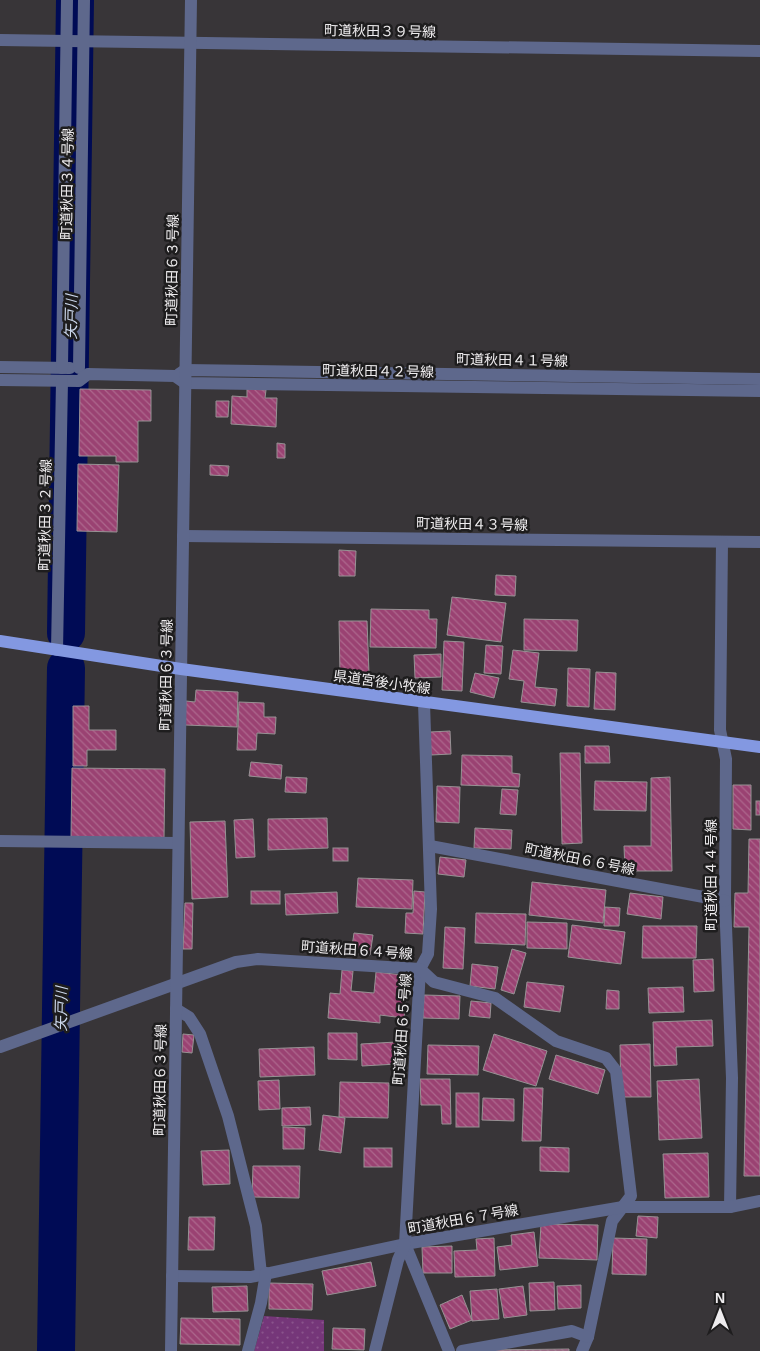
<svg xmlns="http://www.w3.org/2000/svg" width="760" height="1351" font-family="Arial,'Noto Sans JP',sans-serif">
<defs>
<pattern id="park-dots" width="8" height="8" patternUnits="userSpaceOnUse" patternTransform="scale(1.25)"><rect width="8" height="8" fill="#753679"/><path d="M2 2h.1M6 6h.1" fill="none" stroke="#89538c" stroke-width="1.8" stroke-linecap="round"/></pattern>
<pattern id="building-back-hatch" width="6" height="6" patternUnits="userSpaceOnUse" patternTransform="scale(1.25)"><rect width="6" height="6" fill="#9a4272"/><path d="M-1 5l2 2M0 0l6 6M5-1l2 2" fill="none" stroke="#ad678d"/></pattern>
</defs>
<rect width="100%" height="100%" fill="#383538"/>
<path fill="url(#park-dots)" d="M 264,1316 L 324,1320 L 324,1351 L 254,1351 Z"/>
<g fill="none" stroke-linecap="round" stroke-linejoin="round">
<g stroke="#000b55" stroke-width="38">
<path d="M 66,633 L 75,0"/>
<path d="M 56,1351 L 66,668"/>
</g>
</g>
<g fill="url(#building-back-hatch)" stroke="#979294">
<path d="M 80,389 L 151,390 L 151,421 L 138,421 L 138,462 L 116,462 L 116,456 L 79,456 Z"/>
<path d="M 247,389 L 266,390 L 265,398 L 277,398 L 276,427 L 231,424 L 232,396 L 247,397 Z"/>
<path d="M 216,401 L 229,401 L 228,417 L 216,417 Z"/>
<path d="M 277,443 L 285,444 L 285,458 L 277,458 Z"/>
<path d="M 78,464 L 119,465 L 117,532 L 77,531 Z"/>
<path d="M 210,465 L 229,466 L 228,476 L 210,475 Z"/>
<path d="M 339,550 L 356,551 L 355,576 L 339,576 Z"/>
<path d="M 496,575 L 516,576 L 515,596 L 495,595 Z"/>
<path d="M 452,597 L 506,603 L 501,642 L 447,635 Z"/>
<path d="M 371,609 L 429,610 L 429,619 L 437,619 L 436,648 L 370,647 Z"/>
<path d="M 524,619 L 578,620 L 577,651 L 524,650 Z"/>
<path d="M 339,621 L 367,621 L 369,673 L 340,674 Z"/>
<path d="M 444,641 L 464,642 L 462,691 L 442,690 Z"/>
<path d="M 486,645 L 503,646 L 501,674 L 484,673 Z"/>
<path d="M 513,650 L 539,653 L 535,687 L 557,689 L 555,706 L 521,702 L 524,681 L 509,679 Z"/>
<path d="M 441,654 L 441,677 L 415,678 L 414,655 Z"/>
<path d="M 568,668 L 590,669 L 589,707 L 567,706 Z"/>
<path d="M 596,672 L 616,673 L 615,710 L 594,709 Z"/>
<path d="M 475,673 L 499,678 L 494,698 L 470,692 Z"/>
<path d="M 196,690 L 238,692 L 237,727 L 185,725 L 186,701 L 195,702 Z"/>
<path d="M 239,702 L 264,703 L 264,717 L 276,717 L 275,734 L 257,733 L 256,750 L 237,750 Z"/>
<path d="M 73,706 L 89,706 L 89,730 L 116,730 L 116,750 L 87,750 L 87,766 L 73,766 Z"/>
<path d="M 450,731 L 451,754 L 431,755 L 430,732 Z"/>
<path d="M 585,746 L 609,746 L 610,763 L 585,763 Z"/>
<path d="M 560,753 L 580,753 L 582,843 L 562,844 Z"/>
<path d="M 462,755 L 512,756 L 512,773 L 520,774 L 519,787 L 461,785 Z"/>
<path d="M 251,762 L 282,765 L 281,779 L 249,776 Z"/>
<path d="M 72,768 L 165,769 L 164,838 L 71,837 Z"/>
<path d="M 286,777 L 307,778 L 306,793 L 285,792 Z"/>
<path d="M 670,777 L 672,871 L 625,871 L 624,846 L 651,846 L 651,778 Z"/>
<path d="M 595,781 L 647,782 L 646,811 L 594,810 Z"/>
<path d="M 733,785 L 751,785 L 751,830 L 733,829 Z"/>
<path d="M 437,786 L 460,787 L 459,823 L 436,822 Z"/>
<path d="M 502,789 L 518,790 L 516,815 L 500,814 Z"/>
<rect x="756" y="801" width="4" height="14"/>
<path d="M 327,818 L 328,848 L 268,850 L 268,819 Z"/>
<path d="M 253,819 L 255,857 L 236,858 L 234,820 Z"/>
<path d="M 225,821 L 228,897 L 192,899 L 190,822 Z"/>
<path d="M 475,828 L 512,830 L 511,849 L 474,848 Z"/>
<path d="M 749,839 L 760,839 L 760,1176 L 744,1176 L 749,927 L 734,927 L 735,893 L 748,893 Z"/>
<rect x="333" y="848" width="15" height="13"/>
<path d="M 440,857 L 466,860 L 464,877 L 438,874 Z"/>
<path d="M 358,878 L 413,880 L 412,909 L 356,907 Z"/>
<path d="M 532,882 L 606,890 L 603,923 L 529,915 Z"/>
<rect x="251" y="891" width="29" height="13"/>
<path d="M 414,891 L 425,892 L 423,934 L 405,933 L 406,913 L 413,913 Z"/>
<path d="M 337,892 L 338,913 L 286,915 L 285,894 Z"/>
<path d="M 630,893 L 663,897 L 661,919 L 627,914 Z"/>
<path d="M 185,903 L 193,903 L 192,949 L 183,949 Z"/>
<path d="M 605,907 L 620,908 L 619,926 L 604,926 Z"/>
<path d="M 476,913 L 526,914 L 525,945 L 475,943 Z"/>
<path d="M 527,922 L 567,923 L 567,949 L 527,948 Z"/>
<path d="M 572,925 L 625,932 L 621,964 L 568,957 Z"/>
<path d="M 643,926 L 697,926 L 696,958 L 642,958 Z"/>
<path d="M 445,927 L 465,928 L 463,969 L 443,968 Z"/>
<path d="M 354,933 L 373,935 L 370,955 L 351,953 Z"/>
<path d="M 512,949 L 526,953 L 514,994 L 501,990 Z"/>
<path d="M 713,959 L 714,991 L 694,992 L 693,960 Z"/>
<path d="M 472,964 L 498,967 L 495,989 L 470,986 Z"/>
<path d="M 342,970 L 353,971 L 351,991 L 374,993 L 376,972 L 403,975 L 401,999 L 406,999 L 404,1018 L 380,1015 L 380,1023 L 328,1018 L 330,993 L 340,994 Z"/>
<path d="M 527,982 L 564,986 L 560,1012 L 524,1007 Z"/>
<path d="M 683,987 L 684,1012 L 649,1013 L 648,988 Z"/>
<path d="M 607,990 L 619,991 L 619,1009 L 606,1009 Z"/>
<path d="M 424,995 L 460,996 L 459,1019 L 423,1018 Z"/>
<path d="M 471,1001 L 491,1003 L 490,1018 L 469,1016 Z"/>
<path d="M 712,1020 L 713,1046 L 676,1047 L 677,1065 L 654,1066 L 653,1022 Z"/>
<path d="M 328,1033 L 357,1033 L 357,1060 L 328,1059 Z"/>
<path d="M 183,1034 L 194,1035 L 192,1053 L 182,1052 Z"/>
<path d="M 494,1034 L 547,1051 L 536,1086 L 483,1070 Z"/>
<path d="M 396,1042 L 397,1064 L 362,1066 L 361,1044 Z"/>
<path d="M 650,1044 L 651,1097 L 621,1097 L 620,1045 Z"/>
<path d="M 428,1045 L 479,1046 L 478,1075 L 427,1074 Z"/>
<path d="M 314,1047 L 315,1075 L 260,1077 L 259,1049 Z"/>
<path d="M 556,1055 L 605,1070 L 598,1094 L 549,1079 Z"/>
<path d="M 420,1079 L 450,1079 L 451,1124 L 442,1124 L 441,1105 L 421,1105 Z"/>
<path d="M 699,1079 L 702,1138 L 659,1140 L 657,1081 Z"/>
<path d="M 279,1080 L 280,1109 L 259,1110 L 258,1081 Z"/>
<path d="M 340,1082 L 389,1083 L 388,1118 L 339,1117 Z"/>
<path d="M 524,1088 L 543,1088 L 541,1141 L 522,1141 Z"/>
<rect x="456" y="1093" width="23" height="34"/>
<path d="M 483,1098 L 514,1099 L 514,1121 L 482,1120 Z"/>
<path d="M 310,1107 L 311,1125 L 282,1126 L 282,1108 Z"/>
<path d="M 323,1115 L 345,1118 L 341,1153 L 319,1150 Z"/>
<path d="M 283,1127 L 305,1128 L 304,1149 L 283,1149 Z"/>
<path d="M 540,1147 L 569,1148 L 569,1172 L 540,1171 Z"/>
<rect x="364" y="1148" width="28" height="19"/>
<path d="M 229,1150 L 230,1184 L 203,1185 L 201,1151 Z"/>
<path d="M 708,1153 L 709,1197 L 665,1198 L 663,1154 Z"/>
<path d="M 253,1166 L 300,1166 L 299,1198 L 252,1197 Z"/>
<path d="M 638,1216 L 658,1217 L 657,1238 L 636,1236 Z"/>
<path d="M 189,1217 L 215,1217 L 214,1250 L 188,1250 Z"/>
<path d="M 541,1224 L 598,1225 L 597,1260 L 539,1258 Z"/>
<path d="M 534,1232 L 538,1266 L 500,1270 L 497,1247 L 512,1245 L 511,1235 Z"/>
<path d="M 494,1238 L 495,1276 L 455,1277 L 454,1251 L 477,1250 L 476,1239 Z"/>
<path d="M 613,1238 L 647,1239 L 646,1275 L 612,1274 Z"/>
<path d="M 452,1246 L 452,1273 L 423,1273 L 422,1247 Z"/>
<path d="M 371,1262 L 376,1286 L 327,1295 L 322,1271 Z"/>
<path d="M 554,1282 L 555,1310 L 530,1311 L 529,1283 Z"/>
<path d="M 269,1283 L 313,1284 L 312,1310 L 269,1309 Z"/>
<path d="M 581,1285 L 581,1308 L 558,1309 L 557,1286 Z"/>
<path d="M 247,1286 L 248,1311 L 213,1312 L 212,1287 Z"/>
<path d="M 523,1286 L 527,1315 L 504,1318 L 499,1289 Z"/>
<path d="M 497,1289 L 499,1319 L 472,1321 L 470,1291 Z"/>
<path d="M 462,1295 L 472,1320 L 450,1329 L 440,1305 Z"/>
<path d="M 181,1318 L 240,1319 L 240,1345 L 180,1344 Z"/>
<path d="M 333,1328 L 365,1329 L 364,1350 L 332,1349 Z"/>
<path d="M 569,1349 L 569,1351 L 483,1351 L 483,1350 Z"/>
</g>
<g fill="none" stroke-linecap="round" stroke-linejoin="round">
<g stroke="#5e688c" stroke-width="12">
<path d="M 0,40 L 760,51"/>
<path d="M 0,367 L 70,368"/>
<path d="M 62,368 L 67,0"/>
<path d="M 79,368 L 84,0"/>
<path d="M 179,374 L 185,370 L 760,379"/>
<path d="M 0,380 L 79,381 L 88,374 L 175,376 L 185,383 L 760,391"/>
<path d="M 183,536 L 760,542"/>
<path d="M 722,542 L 720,730 L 726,759 L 725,901 L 732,1078 L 730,1207"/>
<path d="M 57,650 L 62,381"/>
<path d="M 424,703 L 431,909 L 428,954 L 420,969 L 405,1244 L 449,1351"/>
<path d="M 0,841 L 178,843"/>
<path d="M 430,846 L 725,901"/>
<path d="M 176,1009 L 189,1017 L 200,1034 L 228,1116 L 256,1226 L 261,1274"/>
<path d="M 0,1047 L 236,962 L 258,959 L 420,969 L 434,982 L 495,998 L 556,1041 L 606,1058 L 616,1071 L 631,1196 L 612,1221 L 588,1337 L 582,1351"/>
<path d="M 172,1276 L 251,1277 L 405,1244 L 623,1207 L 730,1207 L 760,1201"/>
<path d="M 171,1351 L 191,0"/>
<path d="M 248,1351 L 261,1303 L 266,1273"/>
<path d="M 375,1351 L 398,1260 L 405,1244"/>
<path d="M 462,1351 L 572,1331 L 588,1337"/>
</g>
<path stroke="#8398e1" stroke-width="12" d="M 0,641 L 181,669 L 760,747"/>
</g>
<g text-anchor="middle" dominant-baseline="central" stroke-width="5" stroke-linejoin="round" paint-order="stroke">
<g font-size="14" fill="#eeecee" stroke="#1e1d1e">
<text transform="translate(380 31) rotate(1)">町道秋田３９号線</text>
<text transform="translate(67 184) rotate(-89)">町道秋田３４号線</text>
<text transform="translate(172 270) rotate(-89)">町道秋田６３号線</text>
<text transform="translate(512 360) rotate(1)">町道秋田４１号線</text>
<text transform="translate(378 371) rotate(1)">町道秋田４２号線</text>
<text transform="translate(45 515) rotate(-89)">町道秋田３２号線</text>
<text transform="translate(472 524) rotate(1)">町道秋田４３号線</text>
<text transform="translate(166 675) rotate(-89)">町道秋田６３号線</text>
<text transform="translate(382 682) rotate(8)">県道宮後小牧線</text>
<text transform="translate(580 859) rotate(11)">町道秋田６６号線</text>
<text transform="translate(711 875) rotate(-90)">町道秋田４４号線</text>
<text transform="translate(357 950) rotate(4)">町道秋田６４号線</text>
<text transform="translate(402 1029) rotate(-86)">町道秋田６５号線</text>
<text transform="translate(160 1080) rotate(-89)">町道秋田６３号線</text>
<text transform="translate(463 1219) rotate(-10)">町道秋田６７号線</text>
</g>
<g font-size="15" font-style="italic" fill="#cdd9ee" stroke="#1e1d1e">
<text transform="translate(71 317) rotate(-89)">矢戸川</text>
<text transform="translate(61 1009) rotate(-89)">矢戸川</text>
</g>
</g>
<g transform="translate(720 1311)" stroke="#1e1d1e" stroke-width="4" paint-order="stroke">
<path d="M0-4L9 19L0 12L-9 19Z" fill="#eeecee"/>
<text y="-8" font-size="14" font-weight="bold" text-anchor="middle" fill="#eeecee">N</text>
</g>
</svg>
